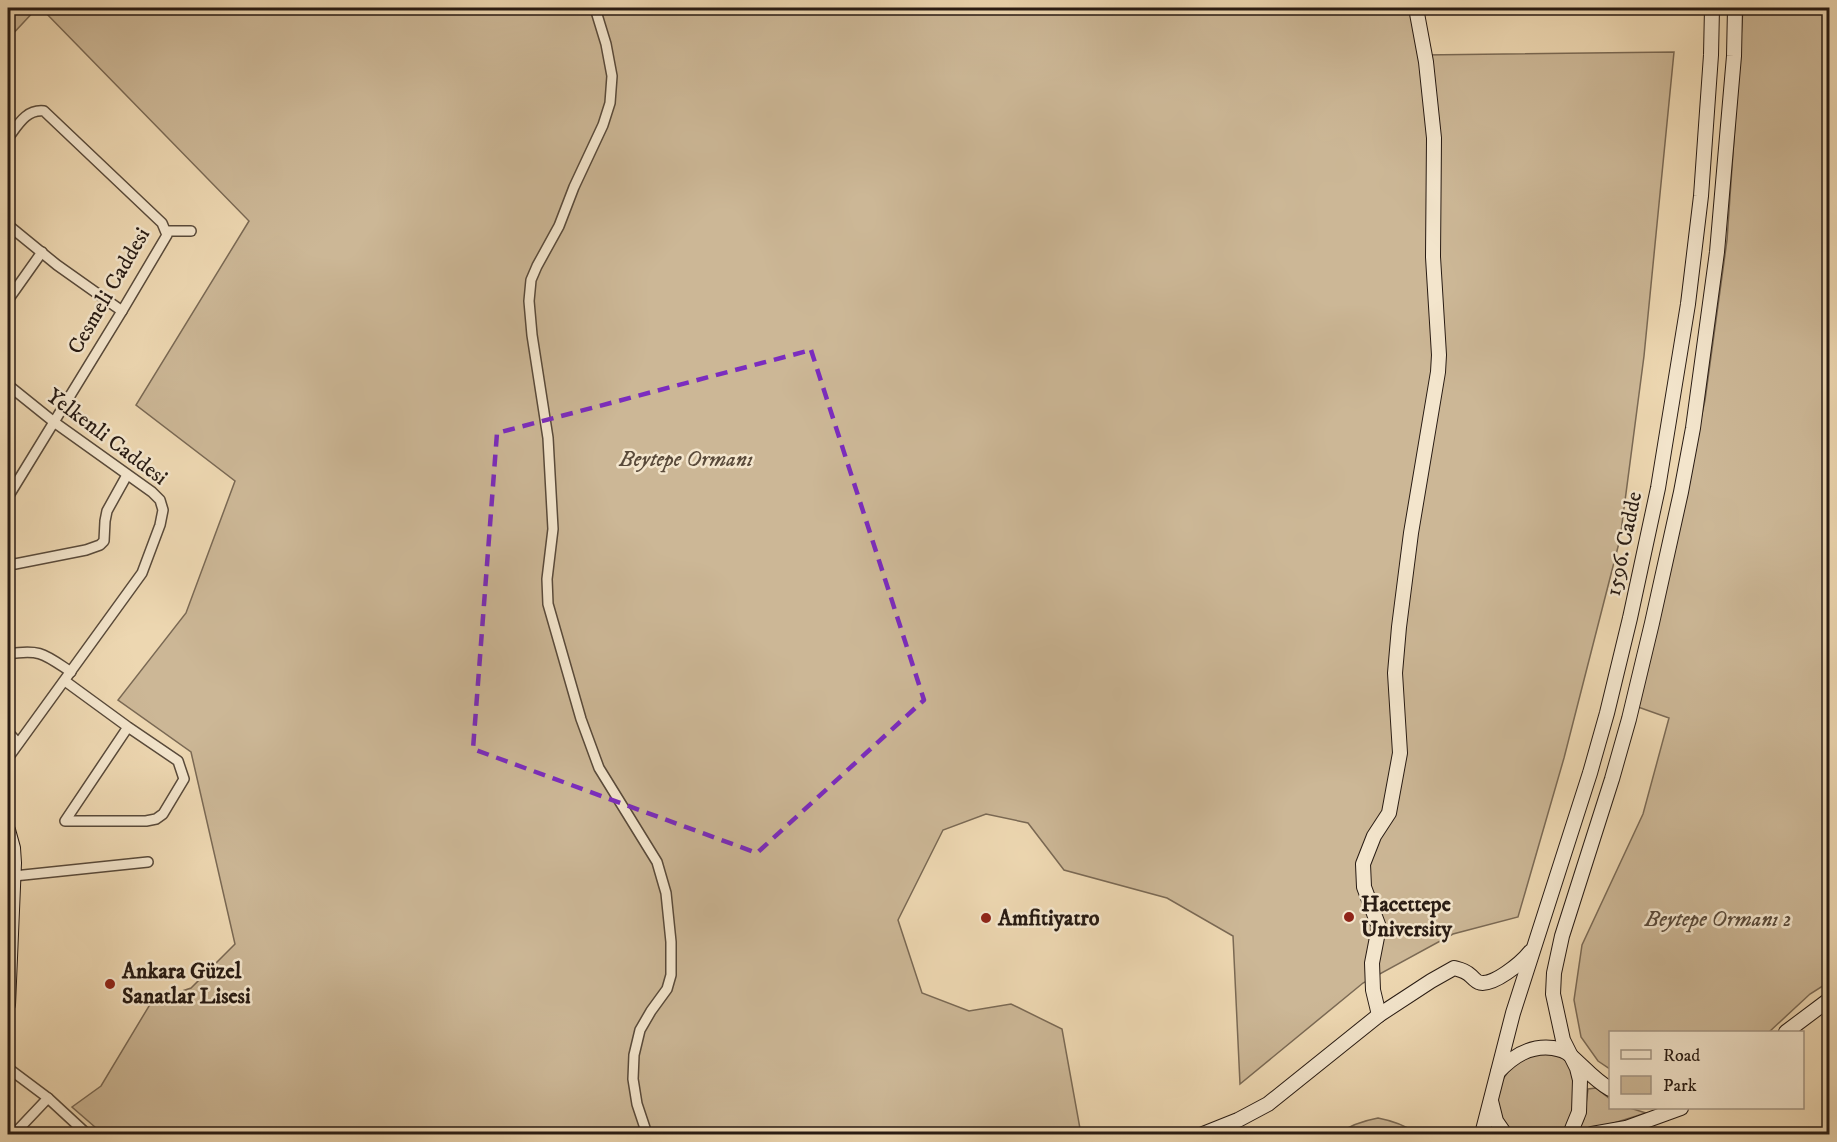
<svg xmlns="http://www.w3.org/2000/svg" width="1837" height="1142" font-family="'IM FELL DW Pica',serif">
<rect width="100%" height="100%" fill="#edd7b1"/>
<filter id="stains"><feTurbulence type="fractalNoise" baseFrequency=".00333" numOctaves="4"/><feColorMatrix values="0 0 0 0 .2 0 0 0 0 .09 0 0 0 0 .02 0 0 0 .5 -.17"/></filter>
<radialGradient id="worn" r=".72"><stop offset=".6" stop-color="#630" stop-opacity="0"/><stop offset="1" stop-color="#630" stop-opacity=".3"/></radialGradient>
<g fill="#ccb796" stroke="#7a6954" stroke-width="1.5">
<path d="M 8,8 L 37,8 L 8,39 Z"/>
<path d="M 41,8 L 1422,8 L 1422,55 L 1674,52 L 1644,356 L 1620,539 L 1564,758 L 1518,917 L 1453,934 L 1363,983 L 1240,1084 L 1233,936 L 1167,898 L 1064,870 L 1028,823 L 986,814 L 943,830 L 898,920 L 922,993 L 969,1011 L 1011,1004 L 1062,1029 L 1081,1134 L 103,1134 L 72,1107 L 101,1086 L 152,1001 L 191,988 L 235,944 L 191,752 L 118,700 L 186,613 L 235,481 L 136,405 L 249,221 Z"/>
<path d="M 1743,8 L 1829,8 L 1829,982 L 1810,994 L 1769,1032 L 1610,1032 L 1610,1069 L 1598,1061 L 1581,1037 L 1574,1000 L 1582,945 L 1643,814 L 1669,718 L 1638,707 L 1705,400 L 1727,240 Z"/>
<path d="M 1542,1052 C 1549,1054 1559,1054 1564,1059 C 1580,1075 1577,1120 1561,1134 C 1549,1134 1530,1137 1518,1134 C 1513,1133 1508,1127 1505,1122 C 1484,1092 1511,1057 1542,1052 Z"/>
<path d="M 1596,1088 L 1610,1099 L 1610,1108 L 1630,1108 L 1646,1113 L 1598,1128 L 1579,1130 L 1584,1119 L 1588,1089 Z"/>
<path d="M 1378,1118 C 1394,1121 1405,1125 1418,1134 L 1338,1134 C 1350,1125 1362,1121 1378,1118 Z"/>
</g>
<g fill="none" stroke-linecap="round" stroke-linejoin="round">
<defs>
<g id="street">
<path d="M 595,8 L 606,44 L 612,76 L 610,103 L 603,125 L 574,187 L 559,226 L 537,266 L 531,280 L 529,301 L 532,335 L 548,438 L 553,529 L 547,579 L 548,604 L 581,719 L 599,768 L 657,862 L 666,893 L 671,942 L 671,975 L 667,989 L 651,1011 L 640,1030 L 634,1055 L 633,1079 L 637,1104 L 647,1134"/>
<path d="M 8,138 C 18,125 26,109 44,111 L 162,223 L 167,235 L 122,311 L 8,497"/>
<path d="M 8,225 L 57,265 L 122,311"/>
<path d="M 166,231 L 191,231"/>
<path d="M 8,300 L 42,252"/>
<path d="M 8,385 L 54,422 L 152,492 L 160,500 L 163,510 L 160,525 L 142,573 L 8,758"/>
<path d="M 8,562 L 15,564 L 86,550 L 100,545 L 104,541 L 105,521 L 107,511 L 127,475"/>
<path d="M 8,654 C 41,649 44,654 71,672"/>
<path d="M 65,681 L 128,727 L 178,761 L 184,779 L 163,814 L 156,819 L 146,821 L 65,821 L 128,727"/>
<path d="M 8,732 L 18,743"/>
<path d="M 14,876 L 148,862"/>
<path d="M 8,1068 L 48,1098 L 87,1134"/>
<path d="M 14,1134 L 48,1098"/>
</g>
<g id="secondary">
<path d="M 8,830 L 13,848 L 14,863 L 8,1005"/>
<path d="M 1379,1015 L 1373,990 L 1372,963 L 1379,927 L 1364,887 L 1363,864 L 1374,836 L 1389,813 L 1400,753 L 1395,673 L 1399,627 L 1411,533 L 1438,372 L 1439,355 L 1433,257 L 1434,138 L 1426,62 L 1416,8"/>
<path d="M 1786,1032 L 1830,999"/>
<path d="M 1498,1072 C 1513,1056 1530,1045 1553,1048 C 1559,1049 1566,1051 1570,1055 C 1584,1067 1594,1080 1610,1089"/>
<path d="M 1491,1101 L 1496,1121 L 1505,1134"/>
<path d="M 1203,1134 L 1238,1120 L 1268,1104 L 1379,1015 L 1431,981 L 1454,968 C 1461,970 1466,971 1471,976 C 1472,977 1477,982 1478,982 C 1492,988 1522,962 1530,952"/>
<path d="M 1482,1134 L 1513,1013 L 1590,773 L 1607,713 L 1630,618 L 1658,488 L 1688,304 L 1701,196 L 1711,55 L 1712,8"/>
<path d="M 1570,1134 L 1579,1112 L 1580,1080 L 1577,1068 L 1563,1040 L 1553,994 L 1554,973 L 1562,936 L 1612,779 L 1629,719 L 1652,623 L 1681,492 L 1693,428 L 1717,252 L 1734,56 L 1735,8"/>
<path d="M 1592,1134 L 1626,1128 L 1681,1108"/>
</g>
</defs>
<use href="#street" stroke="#594a3a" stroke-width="12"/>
<use href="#secondary" stroke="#281b13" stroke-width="16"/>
<use href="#street" stroke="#f3e5cc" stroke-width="9"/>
<use href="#secondary" stroke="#f3e5cc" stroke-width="14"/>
</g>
<path fill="none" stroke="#7b2cbf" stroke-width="4.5" stroke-dasharray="12 8" stroke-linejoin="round" d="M 811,350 L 924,700 L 757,853 L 473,749 L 497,433 Z"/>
<g fill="#8f2418" stroke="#f3e5cc" stroke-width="2">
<circle cx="1349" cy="917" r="6"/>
<circle cx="986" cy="918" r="6"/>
<circle cx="110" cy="984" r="6"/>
</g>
<g text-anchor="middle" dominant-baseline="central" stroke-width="5" stroke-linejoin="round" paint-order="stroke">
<g font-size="22" fill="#281b13" stroke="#f3e5cc">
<text transform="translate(109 291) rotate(-60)">Cesmeli Caddesi</text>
<text transform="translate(107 437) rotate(37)">Yelkenli Caddesi</text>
<text transform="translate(1624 544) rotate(-78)">1596. Cadde</text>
</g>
<g font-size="22" font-style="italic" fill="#594a3a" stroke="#f3e5cc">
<text x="686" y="459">Beytepe Ormanı</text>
<text x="1718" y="919">Beytepe Ormanı 2</text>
</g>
<g font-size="22" font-weight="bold" fill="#281b13" stroke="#f3e5cc" text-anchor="start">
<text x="1361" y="904">Hacettepe<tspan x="1361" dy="25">University</tspan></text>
<text x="998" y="918">Amfitiyatro</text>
<text x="122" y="971">Ankara Güzel<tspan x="122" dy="25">Sanatlar Lisesi</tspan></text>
</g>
</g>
<rect width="1837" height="1142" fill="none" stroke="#edd7b1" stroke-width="30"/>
<rect x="9" y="9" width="1819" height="1124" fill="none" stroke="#281b13" stroke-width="3"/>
<rect x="15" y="15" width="1807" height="1112" fill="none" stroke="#281b13" stroke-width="1.5"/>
<rect x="1609" y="1031" width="195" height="78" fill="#f3e5cc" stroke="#a29482" stroke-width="1.5"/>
<rect x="1621" y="1050" width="30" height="9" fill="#f3e5cc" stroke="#a29482" stroke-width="1.5"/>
<text x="1663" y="1061" font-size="18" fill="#281b13">Road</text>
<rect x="1621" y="1076" width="30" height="18" fill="#ccb796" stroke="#a29482" stroke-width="1.5"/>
<text x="1663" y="1091" font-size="18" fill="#281b13">Park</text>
<rect width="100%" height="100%" filter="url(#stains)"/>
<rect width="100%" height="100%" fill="url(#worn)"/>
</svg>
